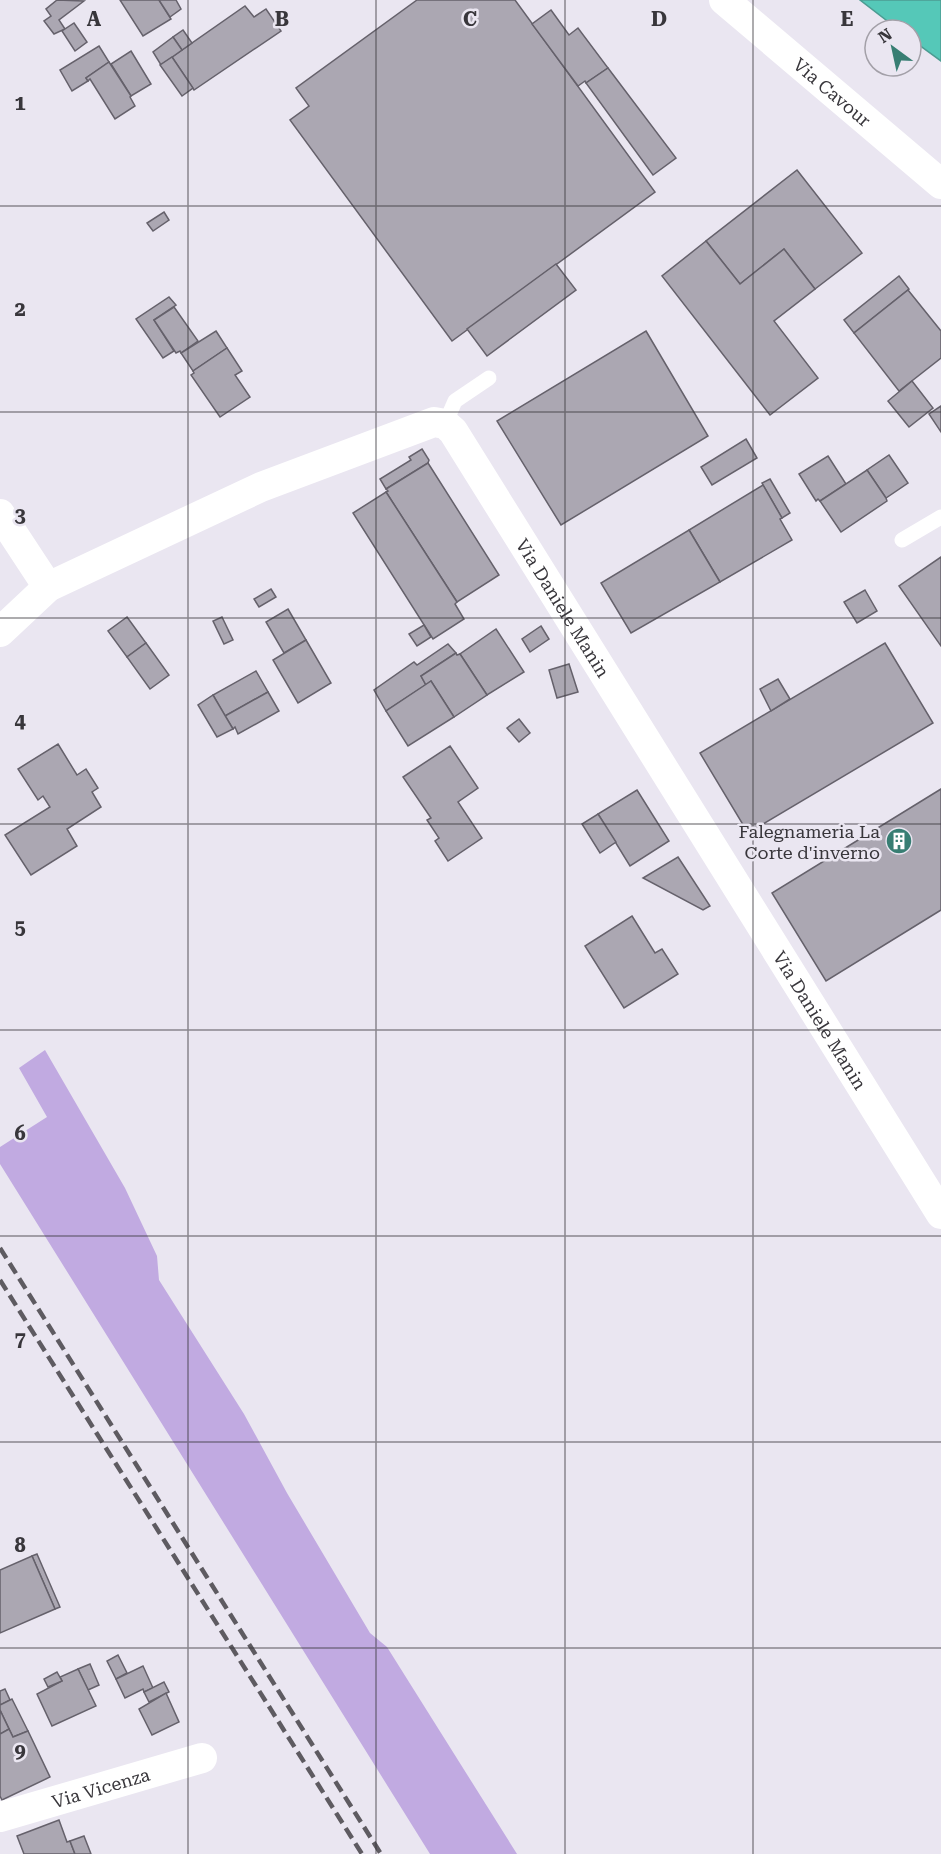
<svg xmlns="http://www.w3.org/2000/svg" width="941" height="1854" font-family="'Roboto Serif',serif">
<rect width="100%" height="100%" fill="#eae6f1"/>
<path fill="#c1aae1" d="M 45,1050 L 125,1188 L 157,1256 L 159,1280 L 244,1414 L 287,1493 L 370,1633 L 387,1647 L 517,1854 L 430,1854 L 0,1164 L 0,1147 L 47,1117 L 19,1068 Z"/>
<path fill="#55c8b8" stroke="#4c9c92" stroke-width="1.5" d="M 860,0 L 941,0 L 941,61 L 911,39 L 911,30 L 899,30 Z"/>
<g fill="#aba7b2" stroke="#65616b" stroke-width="1.5">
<path d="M 57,0 L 84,1 L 59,20 L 65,29 L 54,34 L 44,21 L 51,16 L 46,9 Z"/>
<path d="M 120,0 L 159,0 L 171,19 L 143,36 Z"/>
<path d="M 159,0 L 176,0 L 181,9 L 170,17 Z"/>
<path d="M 417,0 L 515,0 L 655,192 L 452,341 L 290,120 L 309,106 L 296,88 Z"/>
<path d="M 245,6 L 254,17 L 266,9 L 281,31 L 194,90 L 172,57 Z"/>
<path d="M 551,10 L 569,35 L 578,28 L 608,68 L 586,83 L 585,81 L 578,86 L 532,24 Z"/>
<path d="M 74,23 L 87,42 L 75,51 L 62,31 Z"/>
<path d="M 183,30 L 192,43 L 182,50 L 173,37 Z"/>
<path d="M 173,37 L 182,50 L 161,65 L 153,52 Z"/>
<path d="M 99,46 L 109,62 L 86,78 L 88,81 L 72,91 L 60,70 Z"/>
<path d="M 131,51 L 151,84 L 131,96 L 111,64 Z"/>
<path d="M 172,57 L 193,88 L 182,96 L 160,65 Z"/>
<path d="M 109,62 L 131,96 L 130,97 L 135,106 L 115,119 L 90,79 L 88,81 L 86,78 Z"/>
<path d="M 608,68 L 676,158 L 653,175 L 586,83 Z"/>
<path d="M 797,170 L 862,253 L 815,289 L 784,249 L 740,284 L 706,241 Z"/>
<path d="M 164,212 L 169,220 L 153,231 L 147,223 Z"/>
<path d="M 706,241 L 740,284 L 784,249 L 815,289 L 774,321 L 818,378 L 770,415 L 662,276 Z"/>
<path d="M 556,264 L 576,290 L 487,356 L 467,329 Z"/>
<path d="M 899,276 L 909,289 L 854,333 L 844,320 Z"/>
<path d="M 908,290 L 941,331 L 941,358 L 899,391 L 854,333 Z"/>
<path d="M 169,297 L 176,305 L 154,320 L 174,351 L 163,358 L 136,319 Z"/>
<path d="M 174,307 L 198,341 L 181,353 L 180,351 L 176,353 L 154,320 Z"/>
<path d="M 216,331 L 227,348 L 193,371 L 181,353 Z"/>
<path d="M 646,331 L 708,436 L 561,525 L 497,421 Z"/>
<path d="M 227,348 L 242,371 L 235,375 L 250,397 L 220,417 L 191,375 L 194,373 L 193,371 Z"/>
<path d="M 912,381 L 933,408 L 909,427 L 888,401 Z"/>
<path d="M 941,406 L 941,432 L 929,414 Z"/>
<path d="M 746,439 L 757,458 L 712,485 L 701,467 Z"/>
<path d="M 422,449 L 429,460 L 428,463 L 386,489 L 380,479 L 411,460 L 409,457 Z"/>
<path d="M 889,455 L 908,483 L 886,498 L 867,470 Z"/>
<path d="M 828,456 L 846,484 L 820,501 L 818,499 L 816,501 L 799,474 Z"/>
<path d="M 428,463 L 499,575 L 457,602 L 386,492 L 388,491 L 386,489 Z"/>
<path d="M 867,470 L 886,498 L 887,501 L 841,532 L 820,501 Z"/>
<path d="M 770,479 L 790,513 L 782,518 L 762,483 Z"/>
<path d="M 763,485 L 782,518 L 780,519 L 792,540 L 720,582 L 689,530 Z"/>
<path d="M 386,492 L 457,602 L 455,604 L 464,619 L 433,639 L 353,513 Z"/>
<path d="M 689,530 L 720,582 L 631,633 L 601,583 Z"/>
<path d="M 941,557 L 941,646 L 899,586 Z"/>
<path d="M 271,589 L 276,597 L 259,607 L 254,599 Z"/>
<path d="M 865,590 L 877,611 L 857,623 L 844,602 Z"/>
<path d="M 288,609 L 306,640 L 284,653 L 266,622 Z"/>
<path d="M 127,617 L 146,643 L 127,657 L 108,631 Z"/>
<path d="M 222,617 L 233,640 L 224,644 L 213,621 Z"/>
<path d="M 424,625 L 431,637 L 417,646 L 409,634 Z"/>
<path d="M 541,626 L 549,639 L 530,652 L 522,639 Z"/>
<path d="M 496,629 L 524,672 L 487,695 L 460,654 Z"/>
<path d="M 306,640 L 331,683 L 298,703 L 273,660 Z"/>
<path d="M 146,643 L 169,675 L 150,689 L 127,657 Z"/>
<path d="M 885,643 L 933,723 L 748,833 L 700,753 Z"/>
<path d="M 448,644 L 456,653 L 421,676 L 426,685 L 386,711 L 374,690 L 414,662 L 417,665 Z"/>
<path d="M 456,653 L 457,655 L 460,654 L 487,695 L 454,717 L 431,681 L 426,685 L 421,676 Z"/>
<path d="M 569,664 L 578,692 L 557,698 L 549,670 Z"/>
<path d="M 256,671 L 268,692 L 225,716 L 213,695 Z"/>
<path d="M 778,679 L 790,699 L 771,711 L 760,689 Z"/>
<path d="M 431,681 L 454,717 L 408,746 L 386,711 Z"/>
<path d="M 268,692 L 279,711 L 238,734 L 235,727 L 233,729 L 225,716 Z"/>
<path d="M 213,695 L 233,729 L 217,737 L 198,705 Z"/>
<path d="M 519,719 L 530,733 L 519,742 L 507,728 Z"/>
<path d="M 58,744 L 77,775 L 86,769 L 98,788 L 92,792 L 101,807 L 67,829 L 77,846 L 31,875 L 5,835 L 50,807 L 43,796 L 38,800 L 18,769 Z"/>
<path d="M 450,746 L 478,788 L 458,802 L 482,838 L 448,861 L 435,841 L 439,838 L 427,820 L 431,818 L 403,777 Z"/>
<path d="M 941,789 L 941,910 L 826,981 L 772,893 Z"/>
<path d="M 637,790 L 669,841 L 630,866 L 598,814 Z"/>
<path d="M 598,814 L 616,842 L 600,853 L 582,824 Z"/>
<path d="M 678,857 L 710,906 L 703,910 L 643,878 Z"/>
<path d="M 632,916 L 655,953 L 662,949 L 678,974 L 624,1008 L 585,946 Z"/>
<path d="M 37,1554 L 60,1607 L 55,1609 L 32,1556 Z"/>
<path d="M 32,1556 L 55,1609 L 0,1633 L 0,1570 Z"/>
<path d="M 118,1655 L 127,1673 L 116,1679 L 107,1661 Z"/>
<path d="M 90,1664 L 99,1685 L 88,1690 L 78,1669 Z"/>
<path d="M 143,1666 L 153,1688 L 144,1692 L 143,1689 L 125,1698 L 116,1679 Z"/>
<path d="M 78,1669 L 96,1706 L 52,1726 L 37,1694 L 62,1681 L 60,1677 Z"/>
<path d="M 57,1672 L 62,1681 L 48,1687 L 44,1679 Z"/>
<path d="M 164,1682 L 169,1692 L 149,1702 L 144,1692 Z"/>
<path d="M 5,1689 L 10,1700 L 0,1705 L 0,1691 Z"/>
<path d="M 166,1693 L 179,1722 L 152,1735 L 139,1709 Z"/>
<path d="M 12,1699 L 28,1731 L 13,1737 L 0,1710 L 0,1705 Z"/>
<path d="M 0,1710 L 9,1729 L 0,1734 Z"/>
<path d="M 9,1729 L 13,1737 L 28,1731 L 50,1777 L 2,1800 L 0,1796 L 0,1734 Z"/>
<path d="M 59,1820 L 67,1842 L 70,1841 L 75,1854 L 24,1854 L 17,1836 Z"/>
<path d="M 84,1836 L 91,1854 L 75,1854 L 70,1841 Z"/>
</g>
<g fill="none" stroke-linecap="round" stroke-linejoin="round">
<g stroke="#fff" stroke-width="15">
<path d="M 445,424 L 455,401 L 489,378"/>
<path d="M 902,540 L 941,517"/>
</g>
<g stroke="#fff" stroke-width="30">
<path id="s1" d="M 724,0 L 941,184"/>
<path d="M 0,514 L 48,587"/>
<path id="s2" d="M 0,632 L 48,587 L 261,487 L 434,422 L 445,424 L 453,431 L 941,1214"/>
<path id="s3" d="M 0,1817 L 202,1758"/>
</g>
<g stroke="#5e5b61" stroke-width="4.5" stroke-dasharray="12 6" stroke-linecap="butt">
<path d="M 0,1248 L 381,1854"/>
<path d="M 0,1280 L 362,1854"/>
</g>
</g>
<path fill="none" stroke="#38363b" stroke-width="1.5" stroke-opacity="0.55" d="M 188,0 L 188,1854M 376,0 L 376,1854M 565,0 L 565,1854M 753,0 L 753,1854M 0,206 L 941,206M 0,412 L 941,412M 0,618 L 941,618M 0,824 L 941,824M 0,1030 L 941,1030M 0,1236 L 941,1236M 0,1442 L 941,1442M 0,1648 L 941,1648"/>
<defs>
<symbol id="building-disc" viewBox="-11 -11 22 22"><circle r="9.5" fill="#387e73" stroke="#eae6f1"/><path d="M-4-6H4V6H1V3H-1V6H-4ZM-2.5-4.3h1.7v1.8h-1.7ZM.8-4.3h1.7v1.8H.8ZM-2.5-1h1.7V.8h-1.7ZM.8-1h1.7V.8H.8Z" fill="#fff"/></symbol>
</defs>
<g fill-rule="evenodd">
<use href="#building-disc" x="884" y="826" width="30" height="30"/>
</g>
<g text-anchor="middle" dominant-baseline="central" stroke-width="5" stroke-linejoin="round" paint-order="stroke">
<g font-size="18" fill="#38363b" stroke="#eae6f1">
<text stroke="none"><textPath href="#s1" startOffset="142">Via Cavour</textPath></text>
<text stroke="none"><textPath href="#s2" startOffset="716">Via Daniele Manin</textPath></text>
<text stroke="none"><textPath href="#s2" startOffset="1202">Via Daniele Manin</textPath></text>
<text stroke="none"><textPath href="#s3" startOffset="105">Via Vicenza</textPath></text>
</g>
<g font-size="18" fill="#38363b" stroke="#eae6f1" text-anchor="end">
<text x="880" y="831">Falegnameria La<tspan x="880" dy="21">Corte d'inverno</tspan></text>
</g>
</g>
<g font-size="20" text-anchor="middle" font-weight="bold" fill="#38363b" stroke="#eae6f1" stroke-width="5" stroke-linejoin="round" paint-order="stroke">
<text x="94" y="26">A</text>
<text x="282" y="26">B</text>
<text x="470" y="26">C</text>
<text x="659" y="26">D</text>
<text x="847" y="26">E</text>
<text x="20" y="110">1</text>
<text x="20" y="316">2</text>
<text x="20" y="522">3</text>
<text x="20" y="728">4</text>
<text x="20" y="934">5</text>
<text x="20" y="1140">6</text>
<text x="20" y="1346">7</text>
<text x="20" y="1552">8</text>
<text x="20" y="1758">9</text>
</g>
<g transform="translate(893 48) rotate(327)"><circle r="28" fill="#eae6f1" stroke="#a3a0a8" stroke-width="1.5"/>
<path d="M0-4.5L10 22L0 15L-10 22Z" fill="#387e73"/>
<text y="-9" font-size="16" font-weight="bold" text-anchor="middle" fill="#38363b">N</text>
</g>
</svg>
